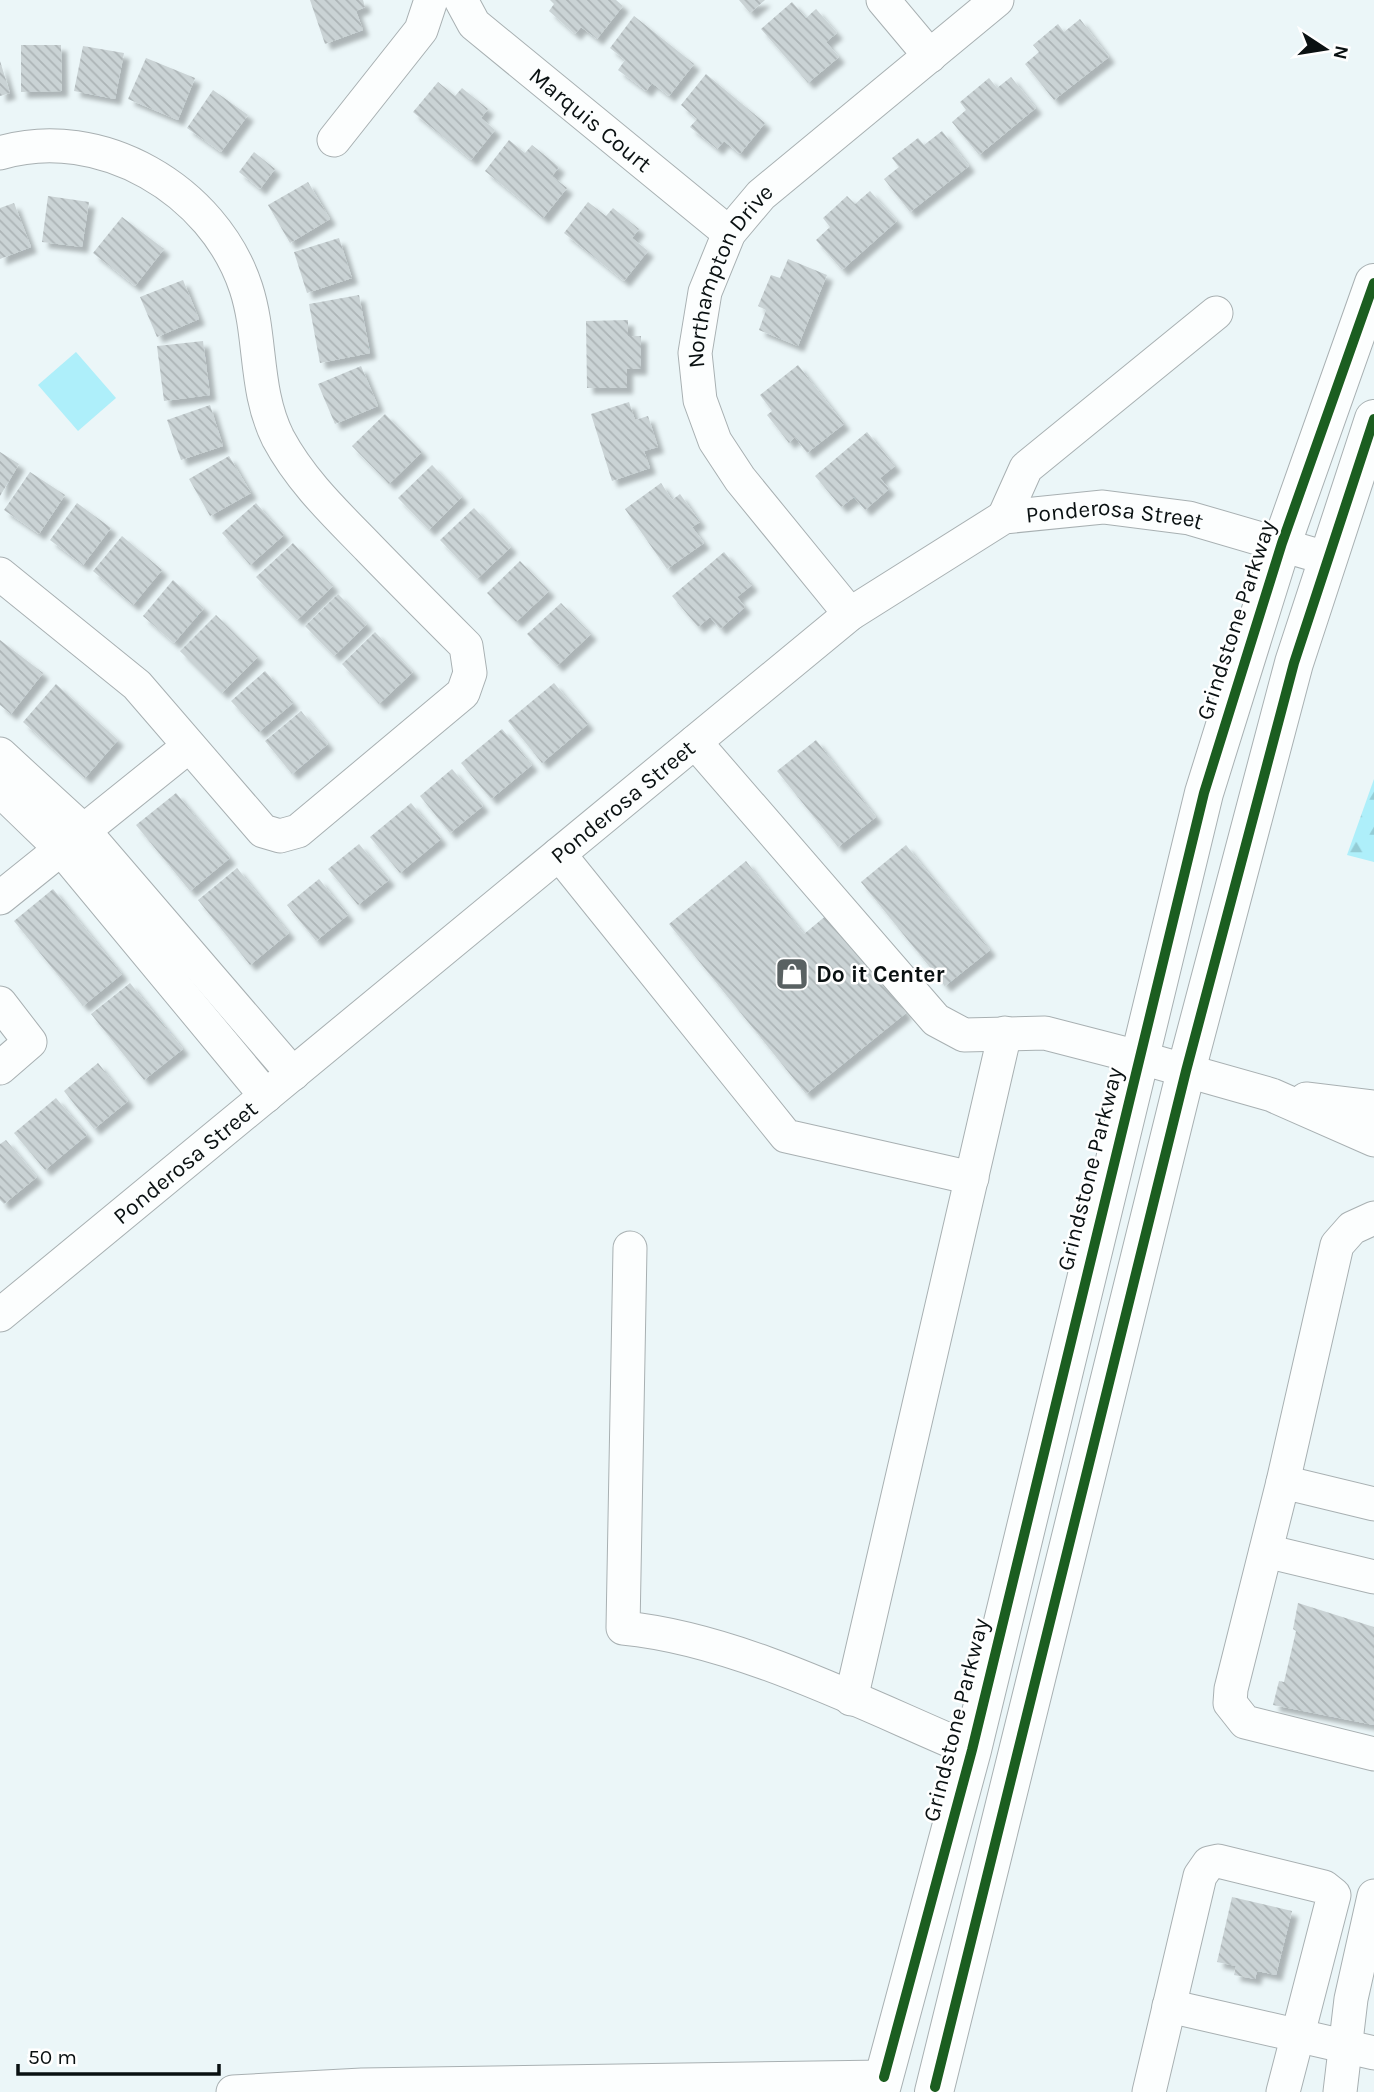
<svg xmlns="http://www.w3.org/2000/svg" width="1374" height="2092" font-family="Karla,sans-serif">
<defs>
<pattern id="forest-firs" width="22" height="20" patternUnits="userSpaceOnUse" patternTransform="scale(1.75)"><rect width="22" height="20" fill="#aeeffa"/><path d="M5 1l3.5 6h-7zM16 11l3.5 6h-7z" fill="#94ccd5"/></pattern>
<pattern id="building-back-hatch" width="6" height="6" patternUnits="userSpaceOnUse" patternTransform="scale(1.75)"><rect width="6" height="6" fill="#cad3d5"/><path d="M-1 5l2 2M0 0l6 6M5-1l2 2" fill="none" stroke="#acb4b6"/></pattern>
<filter id="shadow"><feDropShadow dx="6" dy="6" stdDeviation="2" flood-color="#0004"/></filter>
</defs>
<rect width="100%" height="100%" fill="#ebf6f8"/>
<path fill="url(#forest-firs)" d="M 1374,779 L 1374,862 L 1347,855 Z"/>
<path fill="#aeeffa" d="M 76,352 L 116,398 L 78,431 L 38,385 Z"/>
<g fill="url(#building-back-hatch)" filter="url(#shadow)">
<path d="M 310,0 L 363,0 L 365,7 L 356,11 L 363,30 L 325,44 Z"/>
<path d="M 550,0 L 616,0 L 623,6 L 597,39 L 581,27 L 575,34 L 549,11 L 554,4 Z"/>
<path d="M 739,0 L 765,0 L 750,13 Z"/>
<path d="M 792,2 L 806,18 L 816,9 L 837,33 L 826,42 L 839,57 L 808,83 L 761,29 Z"/>
<path d="M 634,16 L 694,64 L 669,96 L 652,83 L 646,91 L 618,70 L 625,60 L 610,48 Z"/>
<path d="M 1080,19 L 1109,57 L 1054,100 L 1025,64 L 1039,52 L 1033,45 L 1058,24 L 1064,32 Z"/>
<path d="M 21,45 L 61,45 L 62,91 L 21,92 Z"/>
<path d="M 83,46 L 124,53 L 115,99 L 74,91 Z"/>
<path d="M 146,58 L 195,78 L 178,120 L 128,99 Z"/>
<path d="M 0,61 L 10,93 L 0,96 Z"/>
<path d="M 706,74 L 765,123 L 740,154 L 724,141 L 717,149 L 690,127 L 697,119 L 681,105 Z"/>
<path d="M 1011,77 L 1036,108 L 979,155 L 952,122 L 966,110 L 960,102 L 989,78 L 997,88 Z"/>
<path d="M 438,82 L 455,96 L 462,88 L 488,109 L 481,118 L 495,130 L 471,160 L 413,112 Z"/>
<path d="M 213,90 L 248,115 L 221,152 L 187,128 Z"/>
<path d="M 942,131 L 969,166 L 910,212 L 884,179 L 899,167 L 892,158 L 918,138 L 924,145 Z"/>
<path d="M 509,140 L 525,153 L 532,145 L 559,167 L 552,176 L 567,188 L 543,218 L 485,171 Z"/>
<path d="M 254,152 L 275,169 L 260,189 L 239,172 Z"/>
<path d="M 308,182 L 330,219 L 290,243 L 268,205 Z"/>
<path d="M 870,191 L 897,221 L 842,270 L 816,240 L 830,227 L 823,218 L 847,196 L 855,204 Z"/>
<path d="M 48,196 L 89,202 L 82,247 L 42,242 Z"/>
<path d="M 588,202 L 606,216 L 613,208 L 639,229 L 632,238 L 648,251 L 624,281 L 564,233 Z"/>
<path d="M 14,203 L 31,247 L 0,259 L 0,208 Z"/>
<path d="M 122,217 L 164,249 L 135,286 L 93,253 Z"/>
<path d="M 339,238 L 352,278 L 307,293 L 294,252 Z"/>
<path d="M 788,259 L 827,275 L 798,346 L 759,330 L 766,310 L 758,306 L 771,275 L 780,278 Z"/>
<path d="M 183,280 L 199,319 L 157,337 L 140,297 Z"/>
<path d="M 359,295 L 370,353 L 320,363 L 309,304 Z"/>
<path d="M 628,320 L 628,336 L 641,336 L 641,369 L 627,369 L 627,388 L 587,388 L 586,321 Z"/>
<path d="M 203,341 L 210,395 L 164,401 L 157,346 Z"/>
<path d="M 798,365 L 844,424 L 807,453 L 795,437 L 789,443 L 767,415 L 772,411 L 760,395 Z"/>
<path d="M 361,366 L 378,406 L 335,424 L 318,384 Z"/>
<path d="M 629,402 L 635,420 L 648,416 L 658,447 L 644,451 L 650,468 L 612,481 L 591,414 Z"/>
<path d="M 210,405 L 223,446 L 181,460 L 167,420 Z"/>
<path d="M 385,414 L 422,452 L 389,484 L 352,446 Z"/>
<path d="M 867,432 L 895,466 L 880,478 L 889,489 L 865,510 L 854,497 L 841,507 L 815,476 Z"/>
<path d="M 0,452 L 19,464 L 0,496 Z"/>
<path d="M 229,456 L 251,493 L 210,516 L 189,479 Z"/>
<path d="M 432,465 L 462,497 L 429,530 L 398,498 Z"/>
<path d="M 30,472 L 65,495 L 39,534 L 4,510 Z"/>
<path d="M 661,483 L 672,500 L 680,494 L 700,522 L 692,527 L 704,543 L 667,569 L 625,509 Z"/>
<path d="M 77,503 L 111,528 L 83,565 L 50,540 Z"/>
<path d="M 256,503 L 284,535 L 250,565 L 222,533 Z"/>
<path d="M 474,508 L 511,547 L 477,579 L 440,540 Z"/>
<path d="M 122,536 L 162,570 L 133,605 L 93,571 Z"/>
<path d="M 293,543 L 333,586 L 297,620 L 256,577 Z"/>
<path d="M 724,552 L 752,585 L 737,597 L 745,607 L 720,629 L 710,617 L 698,627 L 672,596 Z"/>
<path d="M 520,561 L 549,591 L 516,622 L 487,593 Z"/>
<path d="M 173,580 L 204,608 L 174,643 L 143,616 Z"/>
<path d="M 338,594 L 367,624 L 334,656 L 305,626 Z"/>
<path d="M 561,603 L 591,634 L 557,666 L 527,634 Z"/>
<path d="M 216,615 L 258,657 L 222,693 L 180,651 Z"/>
<path d="M 375,632 L 413,672 L 379,704 L 342,664 Z"/>
<path d="M 0,640 L 43,673 L 11,714 L 0,705 Z"/>
<path d="M 265,671 L 293,703 L 259,732 L 231,701 Z"/>
<path d="M 554,683 L 588,724 L 542,763 L 508,721 Z"/>
<path d="M 56,684 L 118,740 L 85,778 L 23,722 Z"/>
<path d="M 301,711 L 328,744 L 292,774 L 265,741 Z"/>
<path d="M 502,729 L 532,765 L 491,799 L 461,763 Z"/>
<path d="M 816,740 L 876,817 L 838,847 L 777,771 Z"/>
<path d="M 452,769 L 483,806 L 450,833 L 420,796 Z"/>
<path d="M 176,793 L 230,858 L 190,891 L 136,825 Z"/>
<path d="M 411,803 L 441,839 L 400,873 L 370,837 Z"/>
<path d="M 359,844 L 389,880 L 358,905 L 328,869 Z"/>
<path d="M 906,845 L 990,950 L 945,986 L 861,882 Z"/>
<path d="M 746,861 L 804,934 L 828,914 L 906,1013 L 806,1094 L 669,924 Z"/>
<path d="M 237,868 L 289,933 L 250,965 L 198,900 Z"/>
<path d="M 319,879 L 348,915 L 316,941 L 287,905 Z"/>
<path d="M 53,889 L 122,974 L 83,1006 L 14,921 Z"/>
<path d="M 130,983 L 183,1049 L 144,1080 L 91,1014 Z"/>
<path d="M 98,1063 L 128,1101 L 94,1129 L 64,1091 Z"/>
<path d="M 56,1098 L 87,1135 L 45,1170 L 14,1133 Z"/>
<path d="M 6,1140 L 37,1177 L 4,1204 L 0,1200 L 0,1144 Z"/>
<path d="M 1298,1603 L 1374,1627 L 1374,1725 L 1273,1705 L 1279,1681 L 1284,1682 L 1296,1631 L 1293,1629 Z"/>
<path d="M 1232,1897 L 1292,1911 L 1276,1975 L 1257,1971 L 1255,1979 L 1234,1975 L 1236,1966 L 1217,1962 Z"/>
</g>
<g fill="none" stroke-linecap="round" stroke-linejoin="round">
<defs>
<g id="minor">
<path id="s1" d="M 461,0 L 474,24 L 729,233"/>
<path d="M 883,0 L 930,56"/>
<path d="M 334,140 L 421,30 L 431,0"/>
<path d="M 0,153 C 100,123 214,190 246,288 C 262,337 254,390 278,438 C 301,481 335,513 369,548 C 401,581 434,614 466,646 L 470,673 L 463,693 L 298,831 L 280,836 L 263,831 L 137,685 L 0,574"/>
<path d="M 1004,517 L 1026,468 L 1216,313"/>
<path id="s2" d="M 850,614 L 740,479 L 715,441 L 700,400 L 695,353 L 705,292 L 729,233 L 761,195 L 997,0"/>
<path d="M 695,742 L 936,1020 L 964,1035 L 1045,1033 L 1138,1057 L 1272,1095 L 1374,1140"/>
<path d="M 0,754 L 85,832 L 293,1074"/>
<path d="M 0,790 L 62,850 L 266,1096"/>
<path d="M 559,854 L 786,1136 L 972,1178"/>
<path d="M 0,898 L 189,746"/>
<path d="M 0,1003 L 30,1042 L 0,1068"/>
<path d="M 1306,1099 L 1374,1107"/>
<path d="M 630,1248 L 623,1628 C 738,1639 865,1705 972,1750"/>
<path id="s3" d="M 0,1315 L 850,614 L 1004,517 L 1103,507 L 1189,518 L 1326,558"/>
<path d="M 1283,1482 L 1337,1245 L 1352,1228 L 1374,1218"/>
<path d="M 1374,1504 L 1283,1482 L 1231,1689 L 1230,1703 L 1245,1722 L 1374,1754"/>
<path d="M 1266,1551 L 1374,1577"/>
<path d="M 851,1699 L 1005,1033"/>
<path d="M 1169,2006 L 1374,2053"/>
<path d="M 233,2092 L 362,2085 L 884,2077"/>
<path d="M 1149,2092 L 1200,1876 L 1209,1863 L 1218,1861 L 1324,1887 L 1334,1895 L 1283,2092"/>
<path d="M 1340,2092 L 1351,1999 L 1374,1896"/>
</g>
<g id="major">
<path d="M 880,2092 L 972,1750 L 1204,793 L 1282,543 L 1374,283"/>
<path d="M 934,2092 L 1186,1071 L 1294,663 L 1374,419"/>
</g>
</defs>
<use href="#minor" stroke="#a8b0b2" stroke-width="35"/>
<use href="#major" stroke="#a8b0b2" stroke-width="40"/>
<use href="#minor" stroke="#fcfefe" stroke-width="33"/>
<use href="#major" stroke="#fcfefe" stroke-width="38"/>
<defs>
<g id="cycleway">
<path d="M 884,2077 L 972,1750 L 1204,793 L 1282,543 L 1374,283"/>
<path d="M 935,2087 L 1186,1071 L 1294,663 L 1374,419"/>
</g>
</defs>
<use href="#cycleway" stroke="#fff" stroke-width="15"/>
<use href="#cycleway" stroke="#1b5e20" stroke-width="10"/>
</g>
<defs>
<symbol id="shop-square" viewBox="-11 -11 22 22"><rect x="-9" y="-9" width="18" height="18" rx="4" fill="#596162" stroke="#fff"/><path d="M-5-2.5h2.3a2.7 3.5 0 0 1 5.4 0H5L5.5 6h-11ZM-1.5-2.5h3a1.5 2.3 0 0 0-3 0Z" fill="#fff"/></symbol>
</defs>
<g fill-rule="evenodd">
<use href="#shop-square" x="773" y="955" width="38" height="38"/>
</g>
<g text-anchor="middle" dominant-baseline="central" stroke-width="5" stroke-linejoin="round" paint-order="stroke">
<g font-size="23" fill="#0a1112" stroke="#fff">
<text stroke="none"><textPath href="#s1" startOffset="178">Marquis Court</textPath></text>
<text stroke="none"><textPath href="#s2" startOffset="396">Northampton Drive</textPath></text>
<text stroke="none"><textPath href="#s3" startOffset="1395">Ponderosa Street</textPath></text>
<text transform="translate(1236 620) rotate(-72)">Grindstone Parkway</text>
<text stroke="none"><textPath href="#s3" startOffset="807">Ponderosa Street</textPath></text>
<text stroke="none"><textPath href="#s3" startOffset="240">Ponderosa Street</textPath></text>
<text transform="translate(1090 1169) rotate(-76)">Grindstone Parkway</text>
<text transform="translate(956 1720) rotate(-76)">Grindstone Parkway</text>
</g>
<g font-size="23" font-weight="bold" fill="#0a1112" stroke="#fff" text-anchor="start">
<text x="816" y="974">Do it Center</text>
</g>
</g>
<g transform="translate(1325 49) rotate(102)" stroke="#ffffff" stroke-width="5" paint-order="stroke">
<path d="M0-5L12 26L0 18L-12 26Z" fill="#0a1112"/>
<text y="-10" font-size="19" font-weight="bold" text-anchor="middle" fill="#0a1112">N</text>
</g>
<path d="M18 2064v10h201v-10" fill="none" stroke="#0a1112" stroke-width="3.5"/>
<text x="28" y="2064" font-size="21" fill="#0a1112" stroke="#ffffff" stroke-width="5" paint-order="stroke">50 m</text>
</svg>
